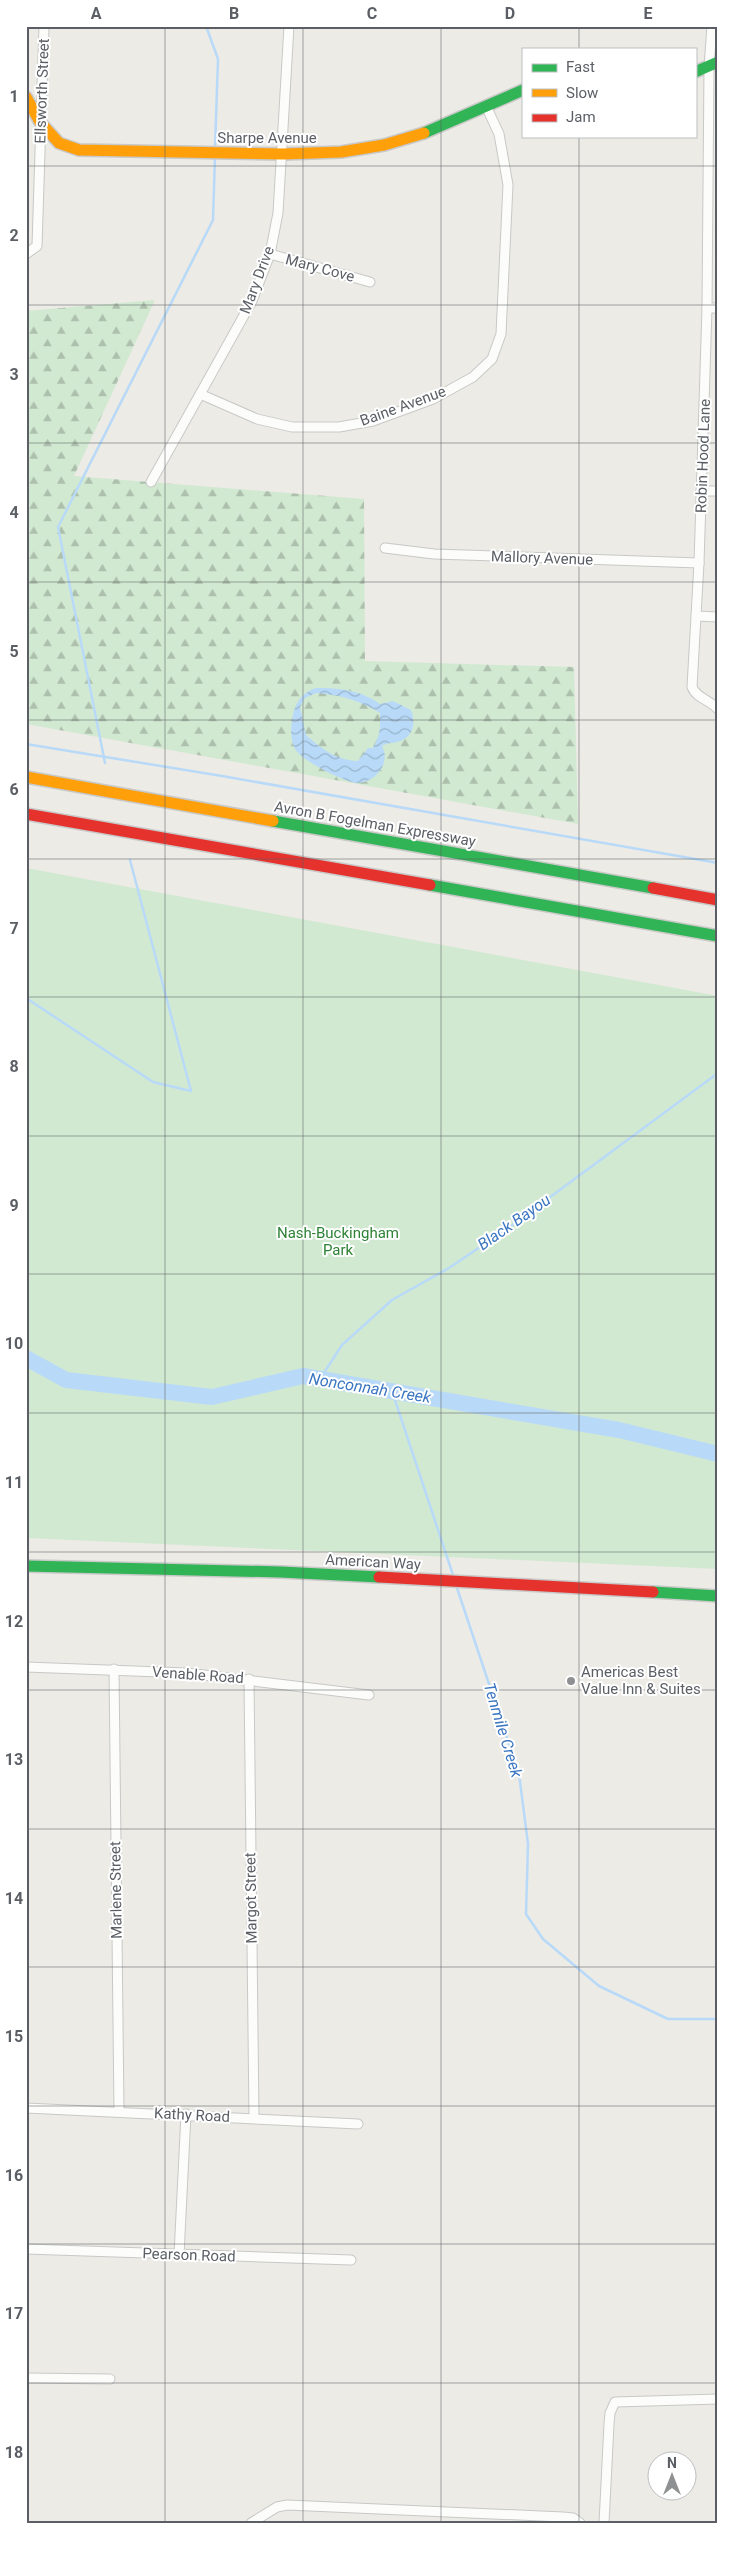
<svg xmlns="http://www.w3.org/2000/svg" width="744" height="2549" font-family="Roboto,sans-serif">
<defs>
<pattern id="forest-firs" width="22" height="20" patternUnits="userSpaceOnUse" patternTransform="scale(1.25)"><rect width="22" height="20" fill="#d2e9d1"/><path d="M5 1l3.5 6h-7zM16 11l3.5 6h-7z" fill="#adc0ad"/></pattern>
<pattern id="water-waves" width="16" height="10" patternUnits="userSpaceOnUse" patternTransform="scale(1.25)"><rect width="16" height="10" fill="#b8daf8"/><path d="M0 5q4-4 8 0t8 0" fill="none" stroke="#99b4cc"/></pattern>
</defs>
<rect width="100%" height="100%" fill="#ecebe6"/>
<path fill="url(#forest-firs)" d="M 155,300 L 74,476 L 364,499 L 365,661 L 574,667 L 578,824 L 26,724 L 26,311 Z"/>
<path fill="#d2e9d1" d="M 26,868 L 718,996 L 718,1569 L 26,1538 Z"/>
<path fill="url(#water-waves)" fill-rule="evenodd" d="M 316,688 C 340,688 360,690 380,704 L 393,701 L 411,710 C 416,723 414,738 397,742 C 392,744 388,742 382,746 C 391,762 377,782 358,783 C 345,783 301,760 295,749 C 290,739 291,729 292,719 C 295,703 301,693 316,688 ZM 316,693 C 341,695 359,700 380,713 C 380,729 381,733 373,748 L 368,748 L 358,761 C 336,760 322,749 306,735 L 300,707 L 305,698 Z"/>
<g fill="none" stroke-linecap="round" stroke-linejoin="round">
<g stroke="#b8daf8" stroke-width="2.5">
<path d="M 206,26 L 218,59 L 215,148"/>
<path d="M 26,744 L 222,776 L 718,863"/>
<path d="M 105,763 L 58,527 L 213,220 L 215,156"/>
<path d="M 26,998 L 153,1082 L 191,1091 L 130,860"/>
<path d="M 320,1379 L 342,1345 L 392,1300 L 449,1268 L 511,1226 L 718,1073"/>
<path d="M 392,1391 L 454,1578"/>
<path d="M 456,1585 L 519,1774 L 528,1844 L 526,1914 L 543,1939 L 599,1986 L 668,2019 L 718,2019"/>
</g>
<path stroke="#b8daf8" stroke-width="16" d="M 26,1358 L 66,1380 L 212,1397 L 303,1376 L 619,1430 L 718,1454"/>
<defs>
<g id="street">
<path d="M 712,26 L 709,67 L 707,308 L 699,563 L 692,687 C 696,698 710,700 718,709"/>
<path d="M 26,254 L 37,246 L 44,26"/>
<path d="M 270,254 L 370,282"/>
<path d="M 707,308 L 718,308"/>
<path d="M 200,394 L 257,419 L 292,427 L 339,427 L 373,421 L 433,399 L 473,377 L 492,359 L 501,334 L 508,185 L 499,134 L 486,106"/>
<path d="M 151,482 L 252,301 L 270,254 L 278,213 L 289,26"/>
<path d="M 701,491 L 718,491"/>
<path d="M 385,548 L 434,554 L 699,563"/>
<path d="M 696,616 L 718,617"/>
<path d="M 26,1667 L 187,1673 L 369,1695"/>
<path d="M 114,1669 L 119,2111"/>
<path d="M 249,1679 L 254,2118"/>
<path d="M 26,2108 L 358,2124"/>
<path d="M 26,2249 L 351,2260"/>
<path d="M 179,2255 L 186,2114"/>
<path d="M 26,2378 L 110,2379"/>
<path d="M 251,2523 L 277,2507 L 287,2505 L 563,2517 L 573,2518 L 580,2523"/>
<path d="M 604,2523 L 609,2424 L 610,2413 L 615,2402 L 718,2399"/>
</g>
<g id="fast">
<path d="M 695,72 L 718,62"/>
<path d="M 424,133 L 523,90"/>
<path d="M 273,821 L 653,888"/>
<path d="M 430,885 L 718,936"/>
<path d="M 26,1566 L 281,1572 L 379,1577"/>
<path d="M 653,1592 L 718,1596"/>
</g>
<g id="slow">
<path d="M 26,97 L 40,122 L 59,143 L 79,150 L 283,154 L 341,152 L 384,145 L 424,133"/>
<path d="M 26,777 L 273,821"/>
</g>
<g id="jam">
<path d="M 26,814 L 430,885"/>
<path d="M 653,888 L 718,900"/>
<path d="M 379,1577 L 653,1592"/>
</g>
</defs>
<use href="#street" stroke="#c8c8c7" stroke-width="11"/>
<use href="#fast" stroke="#c8c9c8" stroke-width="14"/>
<use href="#slow" stroke="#c8c9c8" stroke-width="14"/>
<use href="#jam" stroke="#c8c9c8" stroke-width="14"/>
<use href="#street" stroke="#fcfcfb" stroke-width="9"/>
<use href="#fast" stroke="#30b455" stroke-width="11"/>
<use href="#slow" stroke="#ff9f0a" stroke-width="11"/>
<use href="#jam" stroke="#e5322d" stroke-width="11"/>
</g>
<path fill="none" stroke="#5b5f65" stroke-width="1" stroke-opacity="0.55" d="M 165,26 L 165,2523M 303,26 L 303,2523M 441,26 L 441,2523M 579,26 L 579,49M 579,136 L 579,2523M 26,166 L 718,166M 26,305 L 718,305M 26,443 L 718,443M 26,582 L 718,582M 26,720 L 718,720M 26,859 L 718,859M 26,997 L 718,997M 26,1136 L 718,1136M 26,1274 L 718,1274M 26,1413 L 718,1413M 26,1552 L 718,1552M 26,1690 L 718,1690M 26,1829 L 718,1829M 26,1967 L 718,1967M 26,2106 L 718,2106M 26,2244 L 718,2244M 26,2383 L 718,2383"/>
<circle fill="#8e9092" stroke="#fff" stroke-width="2" cx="571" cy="1681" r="5"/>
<g text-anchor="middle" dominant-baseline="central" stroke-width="4" stroke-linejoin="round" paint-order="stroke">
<g font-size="15" fill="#5b5f65" stroke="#fff">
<text transform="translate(42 91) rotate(-88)">Ellsworth Street</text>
<text x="267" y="138">Sharpe Avenue</text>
<text transform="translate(320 268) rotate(15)">Mary Cove</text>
<text transform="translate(257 280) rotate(-69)">Mary Drive</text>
<text transform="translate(403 406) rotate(-20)">Baine Avenue</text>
<text transform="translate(703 456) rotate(-88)">Robin Hood Lane</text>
<text transform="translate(542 558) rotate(2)">Mallory Avenue</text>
<text transform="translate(375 824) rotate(10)">Avron B Fogelman Expressway</text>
<text transform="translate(373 1562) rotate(3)">American Way</text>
<text transform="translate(198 1675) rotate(4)">Venable Road</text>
<text transform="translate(116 1890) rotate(-91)">Marlene Street</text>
<text transform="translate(251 1898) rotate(-91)">Margot Street</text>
<text transform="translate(192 2115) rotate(3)">Kathy Road</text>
<text transform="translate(189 2255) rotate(2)">Pearson Road</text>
</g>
<g font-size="15" fill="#2e8236" stroke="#fff">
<text x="338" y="1233">Nash-Buckingham<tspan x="338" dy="17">Park</tspan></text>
</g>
<g font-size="15" fill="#5b5f65" stroke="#fff" text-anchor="start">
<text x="581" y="1672">Americas Best<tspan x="581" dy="17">Value Inn &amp; Suites</tspan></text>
</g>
<g font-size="16" font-style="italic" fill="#3b76c2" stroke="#fff">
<text transform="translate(514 1222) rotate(-35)">Black Bayou</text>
<text transform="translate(370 1388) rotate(9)">Nonconnah Creek</text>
<text transform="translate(503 1730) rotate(73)">Tenmile Creek</text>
</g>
</g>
<rect width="744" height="2549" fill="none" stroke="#ffffff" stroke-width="55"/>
<rect x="522" y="48" width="175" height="90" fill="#ffffff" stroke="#bdbfc1"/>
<rect x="532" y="64" width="25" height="8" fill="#30b455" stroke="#bdbfc1"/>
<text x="566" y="72" font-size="15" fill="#5b5f65">Fast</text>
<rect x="532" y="89" width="25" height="8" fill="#ff9f0a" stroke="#bdbfc1"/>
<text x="566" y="98" font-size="15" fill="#5b5f65">Slow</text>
<rect x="532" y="114" width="25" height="8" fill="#e5322d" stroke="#bdbfc1"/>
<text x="566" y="122" font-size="15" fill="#5b5f65">Jam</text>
<g transform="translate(672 2476)"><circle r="24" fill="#ffffff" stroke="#bdbfc1"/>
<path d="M0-4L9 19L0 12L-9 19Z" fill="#8e9092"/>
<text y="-8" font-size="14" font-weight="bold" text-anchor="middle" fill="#5b5f65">N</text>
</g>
<rect x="28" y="28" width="688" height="2494" fill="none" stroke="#5b5f65" stroke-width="2"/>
<g font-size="16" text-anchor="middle" font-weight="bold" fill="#5b5f65">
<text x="96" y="19">A</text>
<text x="234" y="19">B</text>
<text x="372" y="19">C</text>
<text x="510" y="19">D</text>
<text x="648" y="19">E</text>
<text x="14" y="102">1</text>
<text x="14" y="241">2</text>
<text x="14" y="380">3</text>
<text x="14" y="518">4</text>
<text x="14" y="657">5</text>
<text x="14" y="795">6</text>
<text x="14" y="934">7</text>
<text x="14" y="1072">8</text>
<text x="14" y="1211">9</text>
<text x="14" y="1349">10</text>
<text x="14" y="1488">11</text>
<text x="14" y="1627">12</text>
<text x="14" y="1765">13</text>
<text x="14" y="1904">14</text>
<text x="14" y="2042">15</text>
<text x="14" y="2181">16</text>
<text x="14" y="2319">17</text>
<text x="14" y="2458">18</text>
</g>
</svg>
